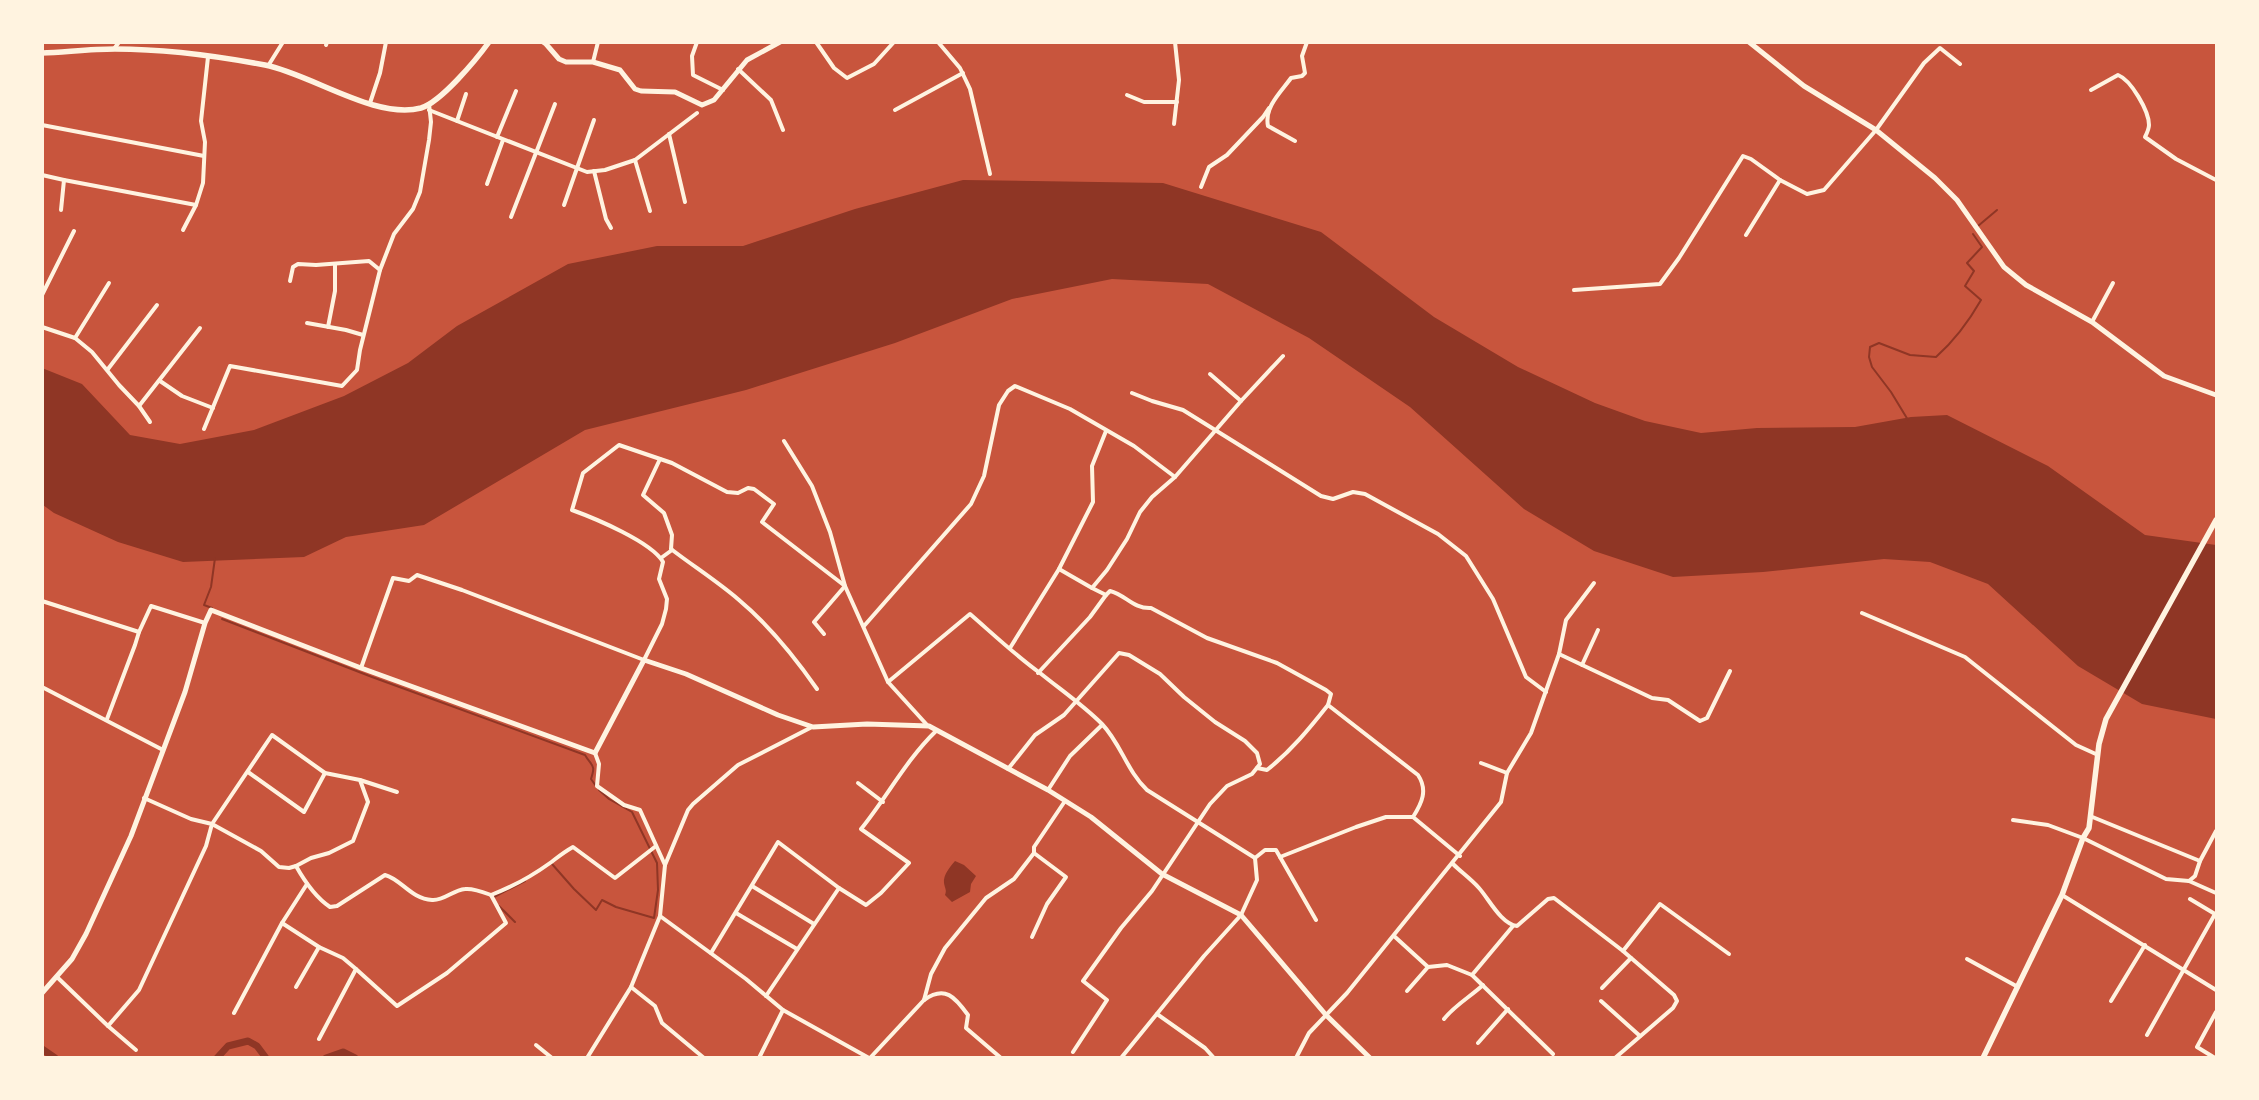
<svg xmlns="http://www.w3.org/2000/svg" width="2259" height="1100" font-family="Jost,sans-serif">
<rect width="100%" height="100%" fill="#c8553d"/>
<g fill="#8f3625">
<path d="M 963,180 L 1163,183 L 1321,232 L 1434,317 L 1518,367 L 1595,403 L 1645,421 L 1701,433 L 1757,428 L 1855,427 L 1911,417 L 1947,415 L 2048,466 L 2145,535 L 2216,545 L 2216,719 L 2142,704 L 2078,666 L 1988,584 L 1930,562 L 1884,559 L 1763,572 L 1673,577 L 1594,551 L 1524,509 L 1410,407 L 1309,338 L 1208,284 L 1112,279 L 1012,299 L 895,343 L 746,390 L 585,430 L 424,525 L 346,537 L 304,557 L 183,562 L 118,542 L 54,513 L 43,505 L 42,368 L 82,384 L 130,435 L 180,444 L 254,430 L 344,396 L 408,363 L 457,326 L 568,264 L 657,246 L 743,246 L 855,209 Z"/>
<path d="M 955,861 L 964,865 L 976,876 L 971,884 L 970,892 L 952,902 L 945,895 C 947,890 945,889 944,883 C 943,875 950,867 955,861 Z"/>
</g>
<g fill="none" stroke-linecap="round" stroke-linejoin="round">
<g stroke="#8f3625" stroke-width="2">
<path d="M 1978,226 L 1997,210"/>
<path d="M 1908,420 L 1891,392 L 1872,367 L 1869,357 L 1870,347 L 1879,343 L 1910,355 L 1936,357 C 1954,341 1969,321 1981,300 L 1965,286 L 1974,271 L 1967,263 L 1982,247 L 1973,234"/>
<path d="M 212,608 L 204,605 L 211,587 L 215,558"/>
<path d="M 222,619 L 372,677 L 585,755 C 592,767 596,764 591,779 L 596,786"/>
<path d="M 552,864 L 574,889 L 596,910 L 602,900 L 616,907 L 654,918 L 658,890 L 657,863 L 632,812 L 609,799 L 599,790"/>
<path d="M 494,897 L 525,881"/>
<path d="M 499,906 L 515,922"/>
</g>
<g stroke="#8f3625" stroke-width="7">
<path d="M 42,1049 L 55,1058"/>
<path d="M 217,1058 L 228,1046 L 248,1041 L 257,1046 L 266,1058"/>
<path d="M 326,1058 L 343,1052 L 355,1058"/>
</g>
<g stroke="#fff3e0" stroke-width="4">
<path d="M 697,42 L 692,56 L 693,75 L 723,90"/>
<path d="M 816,42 L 834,68 L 847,78 L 874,64 L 894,42"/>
<path d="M 938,42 L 960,68 L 970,89 L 990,174"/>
<path d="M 326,45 L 327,42"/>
<path d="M 114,49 L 119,42"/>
<path d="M 593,62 L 598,42"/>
<path d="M 268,66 L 283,42"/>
<path d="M 738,69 L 771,100 L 783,130"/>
<path d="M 2091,90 L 2118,75 C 2131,80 2149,111 2149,125 C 2149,129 2147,133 2145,137 L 2176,159 L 2216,180"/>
<path d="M 1127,95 L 1144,102 L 1177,102"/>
<path d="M 370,103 L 380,73 L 386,42"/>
<path d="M 429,110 L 587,172 L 605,170 L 635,160 L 697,113"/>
<path d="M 895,110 L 963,73"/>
<path d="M 457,121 L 466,94"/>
<path d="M 1174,124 L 1179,80 L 1175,42"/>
<path d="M 42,125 L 204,156"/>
<path d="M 669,134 L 685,202"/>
<path d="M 497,137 L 516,91"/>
<path d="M 1295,141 L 1268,126 C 1264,107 1281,92 1291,78 L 1302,76 L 1305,73 L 1302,56 L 1307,42"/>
<path d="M 635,160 L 650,211"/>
<path d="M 594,171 L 606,219 L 611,228"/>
<path d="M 42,175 L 64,180 L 61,210"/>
<path d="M 64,180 L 196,205"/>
<path d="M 487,184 L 503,140"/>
<path d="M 1201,187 L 1209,167 L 1227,155 L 1263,117 L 1269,108"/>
<path d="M 564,205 L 594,120"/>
<path d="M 511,217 L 555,104"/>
<path d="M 183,230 L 196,205 L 203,183 L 205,142 L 201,121 L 208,57"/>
<path d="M 1746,235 L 1780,180"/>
<path d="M 290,281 L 293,267 L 298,264 L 316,265 L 369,261 L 380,270"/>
<path d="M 1574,290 L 1660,284 L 1679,258 L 1743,156 L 1751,159 L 1780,180 L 1807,194 L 1824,190 L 1876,130 L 1924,63 L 1940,48 L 1960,64"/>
<path d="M 42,295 L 74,231"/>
<path d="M 2092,322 L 2113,283"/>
<path d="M 307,323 L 346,330 L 363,335"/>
<path d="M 42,327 L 75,338 L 92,352 L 119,385 L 139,406 L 150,422"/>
<path d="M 328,327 L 335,291 L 335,264"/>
<path d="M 75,338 L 109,283"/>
<path d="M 108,369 L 157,305"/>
<path d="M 1210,374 L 1241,401"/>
<path d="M 160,381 L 182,396 L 213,408"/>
<path d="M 1132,393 L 1152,401 L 1183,410 L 1321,496 L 1333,499 L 1353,492 L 1365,494 L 1438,534 L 1466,556 L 1493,599 L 1526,677 L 1546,692"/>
<path d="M 139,406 L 200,328"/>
<path d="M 204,429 L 230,366 L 342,386 L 357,370 L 360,350 L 380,270 L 394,234 L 413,209 L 420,192 L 429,140 L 431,122 L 429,104"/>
<path d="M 784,441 L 812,486 L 830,532 L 845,586 L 814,622 L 824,634"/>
<path d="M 660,459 L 643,495 L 664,513 L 672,535 L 671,549 C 693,566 717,581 739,600 C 770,626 794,656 817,689"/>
<path d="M 1175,477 L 1241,401 L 1283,356"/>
<path d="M 661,558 L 672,550"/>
<path d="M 1059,569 L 1093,502 L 1092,466 L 1106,431"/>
<path d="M 1106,595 L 1110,591 C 1126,595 1133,609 1151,608 L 1207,638 L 1277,663 L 1326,690 L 1331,694 L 1328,705 L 1418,775 C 1428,790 1422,803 1413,817 L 1460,856"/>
<path d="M 42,601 L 139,632 L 151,606 L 205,623"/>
<path d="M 1862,613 L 1965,657 L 2076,745 L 2098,755"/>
<path d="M 864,626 L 971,504 L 984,476 L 999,405 L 1008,391 L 1015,386 L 1070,409 L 1134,446 L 1175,477 L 1152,497 L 1140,512 L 1127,539 L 1107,570 L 1092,588 L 1059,569 L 1010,648"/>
<path d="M 1559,654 L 1566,620 L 1594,583"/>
<path d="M 1582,665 L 1598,630"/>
<path d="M 361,668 L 393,578 L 409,581 L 417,575 L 462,590 L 644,660 L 662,624 L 666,609 L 667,599 L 659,579 L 663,562 C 652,542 594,518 572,510 L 583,473 L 619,445 L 672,463 L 727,492 L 738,493 L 748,488 L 754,489 L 774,504 L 762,522 L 845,586 L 888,682 L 928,726"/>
<path d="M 1038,673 L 1090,617 L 1106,595 L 1092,588"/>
<path d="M 888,682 L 970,614 C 993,634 1015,655 1040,673 C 1061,690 1083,705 1102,724 C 1121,744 1127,771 1147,790 L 1255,858 L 1265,850 L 1276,850 L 1316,920"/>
<path d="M 42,687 L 163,750"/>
<path d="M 107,719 L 135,645 L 139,632"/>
<path d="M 1481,763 L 1507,773"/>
<path d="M 1257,768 L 1267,770 C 1291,751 1309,729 1328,705"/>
<path d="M 1008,769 L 1035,735 L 1064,715 L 1119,653 L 1129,655 L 1160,674 L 1184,697 L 1215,722 L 1245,741 L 1257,753 L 1260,764 L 1252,774 L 1227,786 L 1210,804 L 1152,891 L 1121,928 L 1083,981 L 1107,1000 L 1073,1052"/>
<path d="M 248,772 L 304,812 L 325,773"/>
<path d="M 360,780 L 397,792"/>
<path d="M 858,783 L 883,802"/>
<path d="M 1048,790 L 1070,756 L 1102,725"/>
<path d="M 2090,816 L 2200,861"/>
<path d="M 2013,820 L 2048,825 L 2083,838 L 2166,879 L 2189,881 L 2216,893"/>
<path d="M 1280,857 L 1356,827 L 1386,817 L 1413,817"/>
<path d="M 1453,864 C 1461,872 1471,879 1479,888 C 1489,899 1501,924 1517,926 L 1548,899 L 1554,898 L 1623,951 L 1674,995 L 1677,1001 L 1673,1008 L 1615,1058"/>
<path d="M 665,865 L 688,810 L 693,804 L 738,765 L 812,727"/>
<path d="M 296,866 C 305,882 315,897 330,907 L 337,906 L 385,875 C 401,879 411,899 432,900 C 444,901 453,890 465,889 C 473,888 483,892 491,895 C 512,887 532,876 550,863 C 558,857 564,852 573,847 L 615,878 L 656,846"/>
<path d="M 2189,881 L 2195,876 L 2200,861 L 2216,831"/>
<path d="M 752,886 L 814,924"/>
<path d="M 839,888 L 866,905 L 881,893 L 909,863 L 861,829 C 887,797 906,760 936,731"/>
<path d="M 2062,895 L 2216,990"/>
<path d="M 736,913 L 797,949"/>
<path d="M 660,916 L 746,979 L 783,1010 L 869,1058"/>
<path d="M 282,923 L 319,947 L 343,958 L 356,969 L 319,1039"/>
<path d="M 1513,926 L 1472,975 L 1553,1054"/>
<path d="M 1394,936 L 1428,967 L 1407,991"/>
<path d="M 1032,937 L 1047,904 L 1066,877 L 1034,853"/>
<path d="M 1623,951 L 1660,904 L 1729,954"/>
<path d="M 711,953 L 778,842 L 839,888 L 766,996"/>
<path d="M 1967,959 L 2018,987"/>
<path d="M 1428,967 L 1447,965 L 1472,975"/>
<path d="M 356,969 L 397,1006 L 447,973 L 506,923 L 491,895"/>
<path d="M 58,978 L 108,1026 L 139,990 L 206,846 L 212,824 L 272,735 L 325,773 L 360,780 L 368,802 L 353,841 L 329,853 L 311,858 L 296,866 L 289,868 L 279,867 L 261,851 L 212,824 L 191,819 L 144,798"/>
<path d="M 296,987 L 319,947"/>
<path d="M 631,987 L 655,1006 L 662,1023 L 704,1058"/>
<path d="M 1602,988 L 1631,958"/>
<path d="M 924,1000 L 931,974 L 945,948 L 986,898 L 1014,879 L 1034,853 L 1034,847 L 1065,801"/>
<path d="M 1601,1001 L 1640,1036"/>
<path d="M 2111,1001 L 2145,945"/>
<path d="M 234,1013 L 282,923 L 307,884"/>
<path d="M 1157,1014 L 1205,1048 L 1214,1058"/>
<path d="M 1444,1019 C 1455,1005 1470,997 1483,985"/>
<path d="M 108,1026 L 136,1050"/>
<path d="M 2147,1035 L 2215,914 L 2190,899"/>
<path d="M 1478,1043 L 1508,1009"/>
<path d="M 536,1045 L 552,1058"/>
<path d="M 587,1058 L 631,987 L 660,916 L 665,865 L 640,810 L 624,805 L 597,786 L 599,764 L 595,753"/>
<path d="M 759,1058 L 783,1010"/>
<path d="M 870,1058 L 924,1000 C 945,985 955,997 968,1015 L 966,1028 L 1001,1058"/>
<path d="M 1121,1058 L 1204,956 L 1241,915 L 1257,880 L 1255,858"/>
<path d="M 1296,1058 L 1309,1033 L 1347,993 L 1501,802 L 1507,773 L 1531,733 L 1559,654 L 1652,698 L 1668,700 L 1700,721 L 1707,718 L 1730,671"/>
<path d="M 2215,1058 L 2197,1047 L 2216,1012"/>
</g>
<g stroke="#fff3e0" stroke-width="5">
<path d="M 543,42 L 546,44 L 559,59 L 566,62 L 593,62 L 620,70 L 635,89 L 641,91 L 675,92 L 702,105 L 714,100 L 747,60 L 780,42"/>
<path d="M 1749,42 L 1804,86 L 1876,130 L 1935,178 L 1957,200 L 2004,267 L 2026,285 L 2092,322 L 2164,376 L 2216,395"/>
<path d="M 42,993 L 72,959 L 86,934 L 131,836 L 185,692 L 205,623 L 211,610 L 361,668 L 595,753 L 644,660 L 686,674 L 778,715 L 813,727 L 867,724 L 929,726 L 1048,790 L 1091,817 L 1162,874 L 1241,915 L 1326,1015 L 1370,1058"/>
</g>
<g stroke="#fff3e0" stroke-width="5.5">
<path d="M 42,53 C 66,52 91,49 115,49 C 164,49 217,56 265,65 C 311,74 375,120 421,108 C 441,102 476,60 489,42"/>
<path d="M 1983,1058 L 2062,895 L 2083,838 L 2089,828 L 2099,744 L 2106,719 L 2216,520"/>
</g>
</g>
<rect width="2259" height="1100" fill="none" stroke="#fff3e0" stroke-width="88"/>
</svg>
